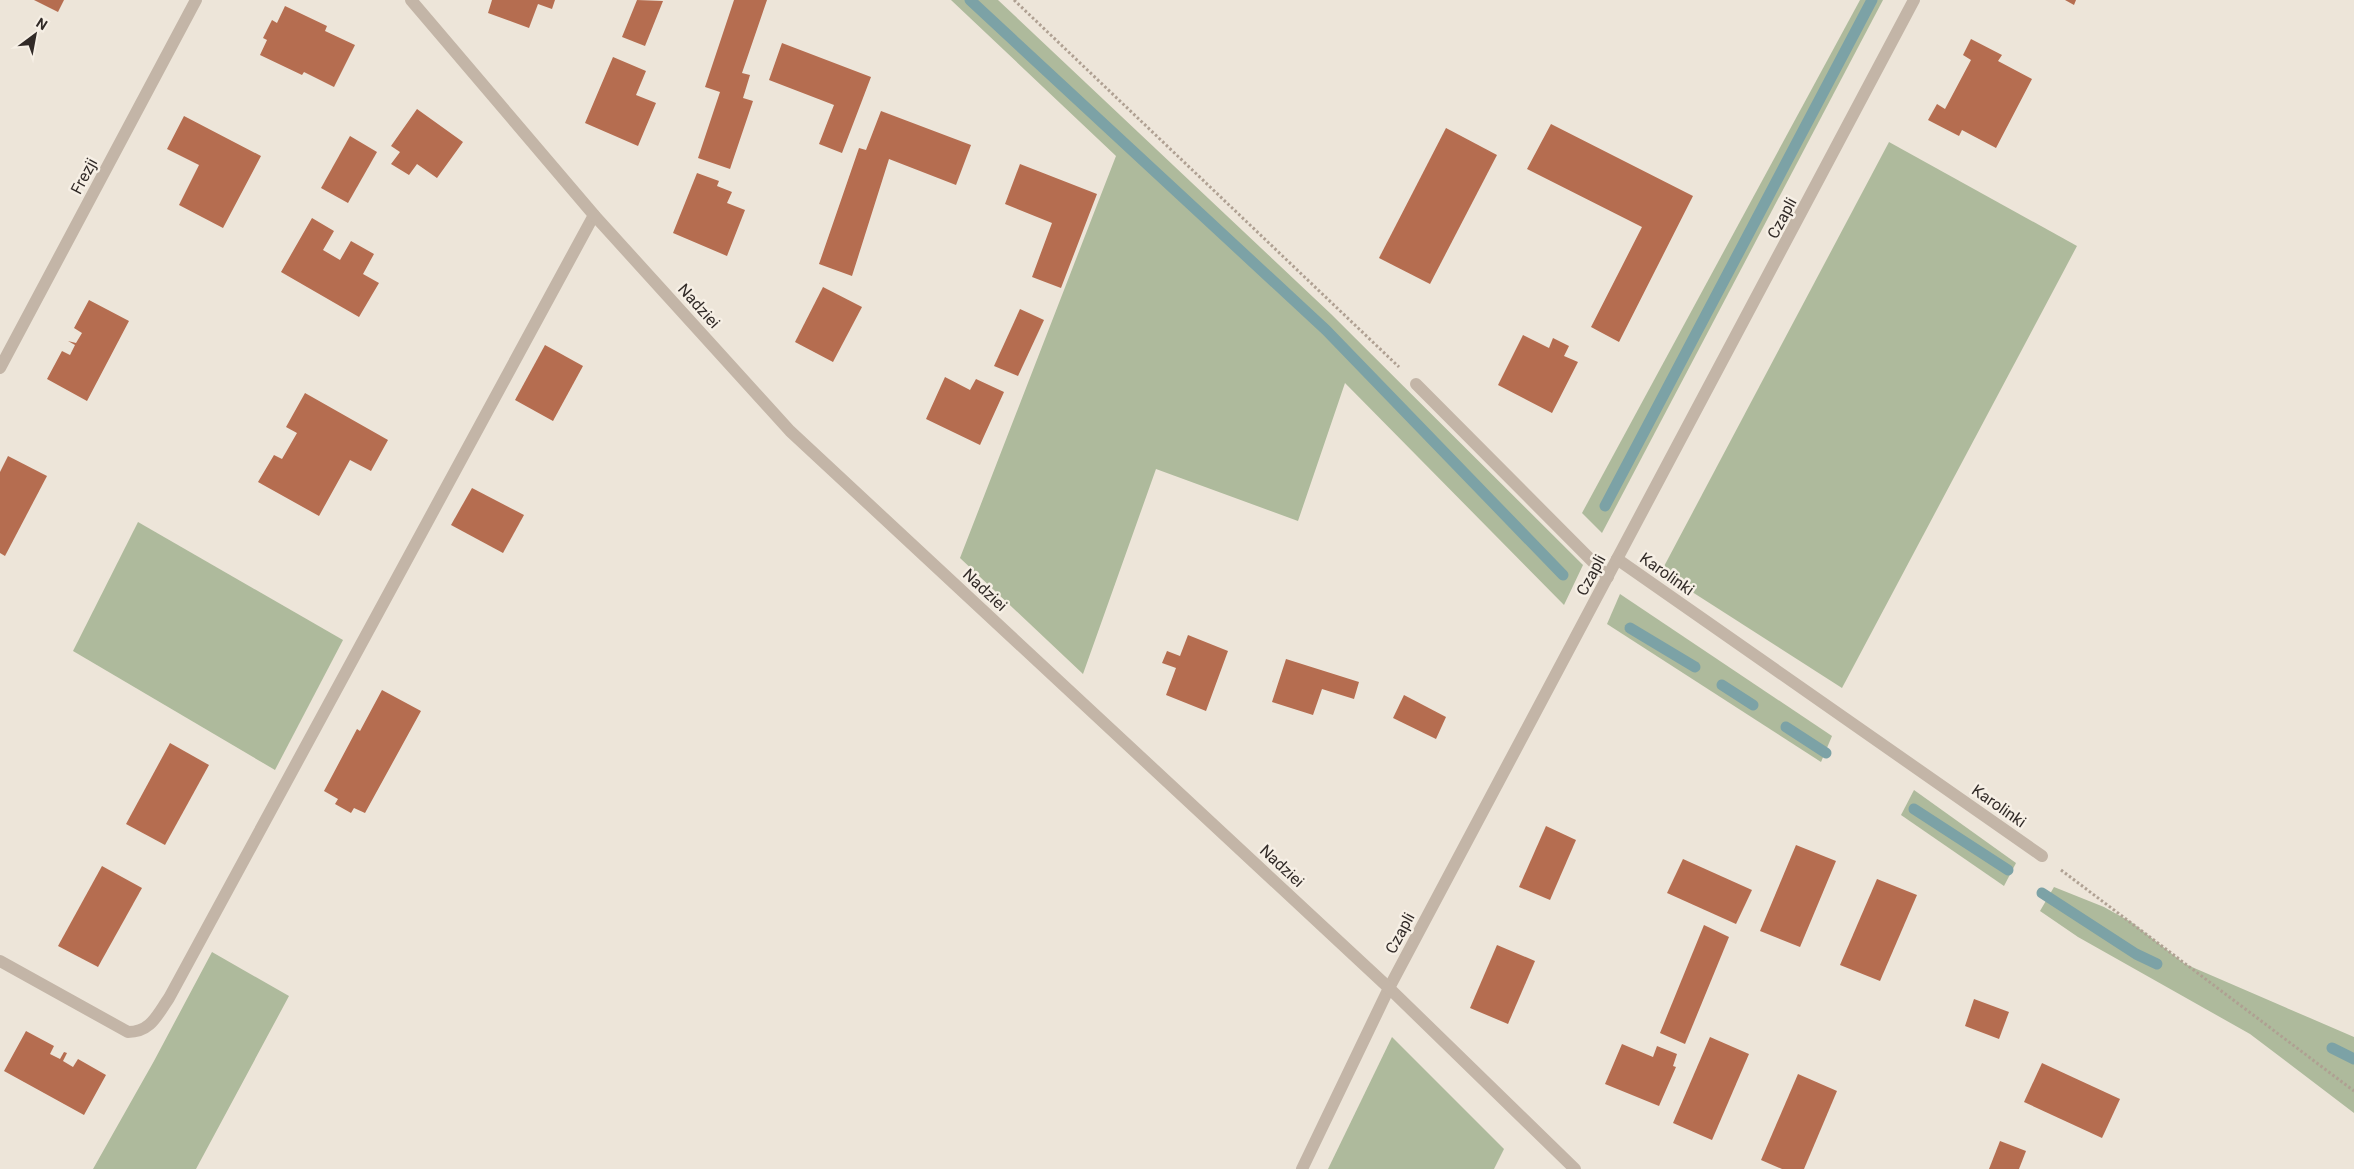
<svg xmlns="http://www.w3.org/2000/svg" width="2354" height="1169" font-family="Roboto,sans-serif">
<rect width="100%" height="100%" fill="#ede5d9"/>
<g fill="#aeba9c">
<path d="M 951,0 L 998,0 L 1331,314 L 1583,565 L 1564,605 L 1345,383 L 1298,521 L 1156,469 L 1083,674 L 960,558 L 1116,156 Z"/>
<path d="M 1860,0 L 1883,0 L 1602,533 L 1582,513 Z"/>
<path d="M 1889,142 L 2077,246 L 1842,688 L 1661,572 Z"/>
<path d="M 138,522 L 343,640 L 275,770 L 73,651 Z"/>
<path d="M 1620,594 L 1832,736 L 1821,762 L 1607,624 Z"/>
<path d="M 1914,790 L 2016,863 L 2004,886 L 1901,815 Z"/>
<path d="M 2054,887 L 2104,907 L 2131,922 L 2185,964 L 2354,1037 L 2354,1113 L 2250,1034 L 2078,937 L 2040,911 Z"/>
<path d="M 212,952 L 289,996 L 196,1169 L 93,1169 L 154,1061 Z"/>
<path d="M 1392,1037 L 1504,1149 L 1494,1169 L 1328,1169 Z"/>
</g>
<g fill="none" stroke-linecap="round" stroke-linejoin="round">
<g stroke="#7ca2a6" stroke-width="11">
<path d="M 970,0 L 1326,330 L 1563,575"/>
<path d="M 1605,506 L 1872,0"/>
<path d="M 1630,628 L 1695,667"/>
<path d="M 1722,685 L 1753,705"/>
<path d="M 1786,727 L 1826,753"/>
<path d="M 1914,809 L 2008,870"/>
<path d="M 2042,893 L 2136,954 L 2157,964"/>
<path d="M 2332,1048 L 2354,1059"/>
</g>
</g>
<g fill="#b56d50">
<path d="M 34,0 L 64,0 L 58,12 Z"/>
<path d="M 492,0 L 555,0 L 552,9 L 538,4 L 529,28 L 488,13 Z"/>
<path d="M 637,0 L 663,1 L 645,46 L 622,37 Z"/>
<path d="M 734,0 L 767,0 L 742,73 L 750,75 L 743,98 L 753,101 L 730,169 L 698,158 L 720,92 L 705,87 Z"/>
<path d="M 2065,0 L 2076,0 L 2074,5 Z"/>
<path d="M 285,6 L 327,26 L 325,31 L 355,45 L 334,87 L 304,72 L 302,75 L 260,55 L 267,40 L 263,38 L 272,20 L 277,23 Z"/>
<path d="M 1971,39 L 2002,55 L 1998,61 L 2032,79 L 1996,148 L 1962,130 L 1959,136 L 1928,120 L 1937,104 L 1945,109 L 1971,60 L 1963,55 Z"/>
<path d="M 782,43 L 871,77 L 842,153 L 819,144 L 834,105 L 769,80 Z"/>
<path d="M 613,57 L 646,71 L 636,95 L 656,103 L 638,146 L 585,123 Z"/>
<path d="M 417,109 L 463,142 L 437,178 L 417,164 L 409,175 L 391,164 L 400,152 L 391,146 Z"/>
<path d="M 881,111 L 971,145 L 956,185 L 889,159 L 852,276 L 819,264 L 859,148 L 866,150 Z"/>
<path d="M 184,116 L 261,156 L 223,228 L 179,205 L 199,165 L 167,149 Z"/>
<path d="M 1551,124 L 1693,196 L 1619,342 L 1591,327 L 1642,227 L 1527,169 Z"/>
<path d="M 1446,128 L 1497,155 L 1430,284 L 1379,258 Z"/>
<path d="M 350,136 L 377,152 L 348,203 L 321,188 Z"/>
<path d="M 1020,164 L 1097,194 L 1061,288 L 1032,277 L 1052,223 L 1005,204 Z"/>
<path d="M 697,173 L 719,181 L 717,186 L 732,192 L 727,203 L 745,210 L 727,256 L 673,233 Z"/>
<path d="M 312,218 L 334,231 L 323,250 L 340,260 L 351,241 L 374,254 L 363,274 L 379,283 L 359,317 L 281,272 Z"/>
<path d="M 823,287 L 862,307 L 833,362 L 795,342 Z"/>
<path d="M 89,300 L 129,321 L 87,401 L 47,379 L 62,351 L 70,355 L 75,345 L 68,341 L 76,343 L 82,333 L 74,328 Z"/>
<path d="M 1020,309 L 1044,320 L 1018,376 L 994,366 Z"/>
<path d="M 1523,335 L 1549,348 L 1553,338 L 1569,346 L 1564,356 L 1578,362 L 1552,413 L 1498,385 Z"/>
<path d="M 545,345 L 583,366 L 553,421 L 515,400 Z"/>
<path d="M 945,377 L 970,390 L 976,379 L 1004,392 L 980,445 L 926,419 Z"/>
<path d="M 305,393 L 388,440 L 371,471 L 350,460 L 319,516 L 258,482 L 274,455 L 282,459 L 297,433 L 286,427 Z"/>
<path d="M 8,456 L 47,476 L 5,556 L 0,553 L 0,472 Z"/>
<path d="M 472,488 L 524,515 L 503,553 L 451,525 Z"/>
<path d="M 1188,635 L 1228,651 L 1206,711 L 1166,695 L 1176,668 L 1162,663 L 1167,651 L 1180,656 Z"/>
<path d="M 1286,659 L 1359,682 L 1354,699 L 1322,689 L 1313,715 L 1272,702 Z"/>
<path d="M 382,690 L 421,711 L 365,813 L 354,808 L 351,813 L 335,804 L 338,799 L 324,791 L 357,729 L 360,731 Z"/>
<path d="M 1404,695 L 1446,717 L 1436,739 L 1393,718 Z"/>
<path d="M 170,743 L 209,765 L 165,845 L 126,824 Z"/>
<path d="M 1546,826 L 1576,840 L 1550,900 L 1519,887 Z"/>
<path d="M 1796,845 L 1836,861 L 1800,947 L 1760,931 Z"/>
<path d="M 1683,859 L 1752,890 L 1736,924 L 1667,893 Z"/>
<path d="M 102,866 L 142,888 L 98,967 L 58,946 Z"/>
<path d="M 1877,879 L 1917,895 L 1880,981 L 1840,965 Z"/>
<path d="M 1704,925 L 1729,937 L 1685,1044 L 1660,1033 Z"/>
<path d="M 1497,945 L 1535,961 L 1508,1024 L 1470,1008 Z"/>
<path d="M 1974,999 L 2009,1012 L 1999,1039 L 1965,1026 Z"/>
<path d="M 26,1031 L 54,1046 L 50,1054 L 60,1059 L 64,1052 L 67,1053 L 63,1061 L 73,1067 L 78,1059 L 106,1075 L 84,1115 L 4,1071 Z"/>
<path d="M 1710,1037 L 1749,1054 L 1712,1140 L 1673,1123 Z"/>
<path d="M 1622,1044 L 1653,1057 L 1657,1046 L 1677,1054 L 1673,1066 L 1676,1067 L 1659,1106 L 1605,1084 Z"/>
<path d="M 2042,1063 L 2120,1099 L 2102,1138 L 2024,1102 Z"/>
<path d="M 1798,1074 L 1837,1091 L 1804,1169 L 1782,1169 L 1761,1160 Z"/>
<path d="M 2000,1141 L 2026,1151 L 2019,1169 L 1989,1169 Z"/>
</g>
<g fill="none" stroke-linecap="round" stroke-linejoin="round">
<g stroke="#afa092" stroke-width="3" stroke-dasharray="2.5 2.5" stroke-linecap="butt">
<path d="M 1014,0 L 1399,367"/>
<path d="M 2061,870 L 2354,1091"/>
</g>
<g stroke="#c3b5a7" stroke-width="12">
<path d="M 1416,384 L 1608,577"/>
<path d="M 1617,559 L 2042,856"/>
</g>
<g stroke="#c3b5a7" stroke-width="12">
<path d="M 0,368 L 196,0"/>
<path d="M 0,961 L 128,1032 C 151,1032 157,1015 169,998 L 594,215"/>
<path d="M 1302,1169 L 1389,988 L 1914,0"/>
</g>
<path stroke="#c3b5a7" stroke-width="12" d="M 411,0 L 594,215 L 790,431 L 1389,988 L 1575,1169"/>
</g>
<g text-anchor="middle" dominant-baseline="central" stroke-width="5" stroke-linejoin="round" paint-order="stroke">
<g font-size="16" fill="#312a27" stroke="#f6efe5">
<text transform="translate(84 176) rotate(-62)">Frezji</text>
<text transform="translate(1782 218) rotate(-62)">Czapli</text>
<text transform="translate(699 306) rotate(48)">Nadziei</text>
<text transform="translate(1667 574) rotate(35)">Karolinki</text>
<text transform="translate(1591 575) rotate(-62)">Czapli</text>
<text transform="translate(985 590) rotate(43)">Nadziei</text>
<text transform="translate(1999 806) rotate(35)">Karolinki</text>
<text transform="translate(1282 866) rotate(43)">Nadziei</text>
<text transform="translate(1400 933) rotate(-62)">Czapli</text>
</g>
</g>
<g transform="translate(35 35) rotate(32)" stroke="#f6efe5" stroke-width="4" paint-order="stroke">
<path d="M0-4L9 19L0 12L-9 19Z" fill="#312a27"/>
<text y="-8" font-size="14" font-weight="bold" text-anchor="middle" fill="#312a27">N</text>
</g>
</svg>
